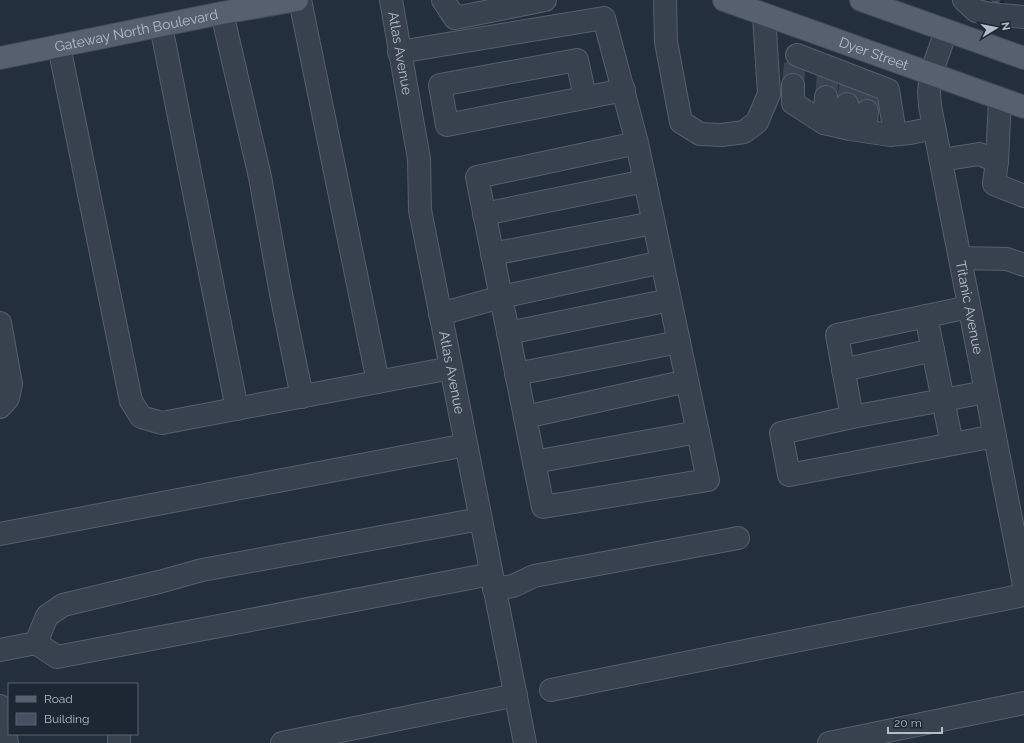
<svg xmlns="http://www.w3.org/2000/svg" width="1024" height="743" font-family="Raleway,sans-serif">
<defs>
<filter id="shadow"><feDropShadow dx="4.5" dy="2.5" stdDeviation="0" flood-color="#0009"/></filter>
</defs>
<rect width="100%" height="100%" fill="#242f3e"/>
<path fill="#455162" stroke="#1f2835" filter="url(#shadow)" d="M 990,0 L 1002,0 L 995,6 Z"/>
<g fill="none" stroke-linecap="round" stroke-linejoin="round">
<g stroke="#3a4453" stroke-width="22" stroke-dasharray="22 11" stroke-linecap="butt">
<path d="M 793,85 L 795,62"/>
<path d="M 826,97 L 828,74"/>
<path d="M 847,104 L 851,82"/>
<path d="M 867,111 L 868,88"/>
</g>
<defs>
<g id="minor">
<path d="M 300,0 L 378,382"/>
<path id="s1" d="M 391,0 L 419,159 L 420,210 L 525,743"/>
<path d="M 443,0 L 455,18 L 545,0"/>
<path d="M 665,0 L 666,42 L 681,122 L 700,134 L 722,135 L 744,132 L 757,122 L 769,94 L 764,15"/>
<path d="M 964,0 L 976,11 L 991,14 L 1024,17"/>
<path d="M 222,13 L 260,177 L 281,294 L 302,397"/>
<path d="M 161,26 L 237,409"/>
<path id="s2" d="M 946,31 L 931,74 L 929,92 L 930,106 L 1024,585"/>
<path d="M 59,46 L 131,401 L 141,417 L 162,423 L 451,368"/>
<path d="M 399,52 L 604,18 L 637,143 L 708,480 L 543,507 L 477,177 L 637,143"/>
<path d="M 797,55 L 888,90 L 895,134"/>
<path d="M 793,85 L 793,103 L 824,123 L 850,129 L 890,135 L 910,133 L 934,128"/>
<path d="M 585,97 L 577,60 L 440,85 L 447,125 L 624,90"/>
<path d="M 824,123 L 826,97"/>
<path d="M 843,127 L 847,104"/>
<path d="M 865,131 L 867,111"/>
<path d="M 941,160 L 979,154 L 997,161 L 994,184 L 1024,196"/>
<path d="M 997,161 L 1000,99"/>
<path d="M 484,214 L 645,181"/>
<path d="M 492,254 L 653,223"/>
<path d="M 960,258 L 1007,259 L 1024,265"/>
<path d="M 969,307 L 837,335 L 852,417 L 781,433 L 789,475 L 995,436"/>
<path d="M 440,314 L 501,297 L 662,262"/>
<path d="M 926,316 L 952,444"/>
<path d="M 0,323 L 11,384 L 8,398 L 0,407"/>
<path d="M 508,333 L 670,300"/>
<path d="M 843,370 L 933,350"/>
<path d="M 516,374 L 679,342"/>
<path d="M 525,417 L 687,381"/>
<path d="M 852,417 L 986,392"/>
<path d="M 534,462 L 698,432"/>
<path d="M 0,534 L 466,445"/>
<path d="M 494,589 L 513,586 L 534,576 L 738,538"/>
<path d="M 36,643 L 57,657 L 491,574"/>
<path d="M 0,650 L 36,643 L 47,616 L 63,605 L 159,582 L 202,570 L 480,519"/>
<path d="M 551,690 L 1024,595"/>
<path d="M 0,706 L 7,743"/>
<path d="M 119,743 L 119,734"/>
<path d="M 282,743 L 516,695"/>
<path d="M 829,743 L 1024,703"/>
</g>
<g id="major">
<path id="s3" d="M 724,0 L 1024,107"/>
<path d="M 861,0 L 1024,58"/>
<path id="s4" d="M 0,58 L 222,13 L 297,0"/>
</g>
</defs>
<use href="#minor" stroke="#565f6c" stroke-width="24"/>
<use href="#major" stroke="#414a57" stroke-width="24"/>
<use href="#minor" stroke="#38414e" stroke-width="22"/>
<use href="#major" stroke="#56606e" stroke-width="22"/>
</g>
<g text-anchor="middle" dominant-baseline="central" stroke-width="3" stroke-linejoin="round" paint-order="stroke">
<g font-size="14" fill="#b4bcc9" stroke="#1d2633">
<text stroke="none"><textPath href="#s4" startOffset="139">Gateway North Boulevard</textPath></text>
<text stroke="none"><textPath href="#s1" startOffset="54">Atlas Avenue</textPath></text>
<text stroke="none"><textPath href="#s3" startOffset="159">Dyer Street</textPath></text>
<text stroke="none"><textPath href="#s2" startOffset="283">Titanic Avenue</textPath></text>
<text stroke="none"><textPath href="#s1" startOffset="378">Atlas Avenue</textPath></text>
</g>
</g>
<rect x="8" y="683" width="130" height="52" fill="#1d2633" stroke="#59626f"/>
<rect x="16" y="696" width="20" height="6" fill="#56606e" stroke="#59626f"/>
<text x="44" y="703" font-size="12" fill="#b4bcc9">Road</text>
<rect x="16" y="713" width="20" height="12" fill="#455162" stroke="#59626f"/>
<text x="44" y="723" font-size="12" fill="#b4bcc9">Building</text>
<g transform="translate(996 28) rotate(80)" stroke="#1d2633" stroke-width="3" paint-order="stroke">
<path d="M0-3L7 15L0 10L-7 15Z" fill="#b4bcc9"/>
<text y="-6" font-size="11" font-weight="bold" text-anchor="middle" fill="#b4bcc9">N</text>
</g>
<path d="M888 727v6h54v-6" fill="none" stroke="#b4bcc9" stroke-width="2"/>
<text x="894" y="727" font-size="12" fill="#b4bcc9" stroke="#1d2633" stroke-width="3" paint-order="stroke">20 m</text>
</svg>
